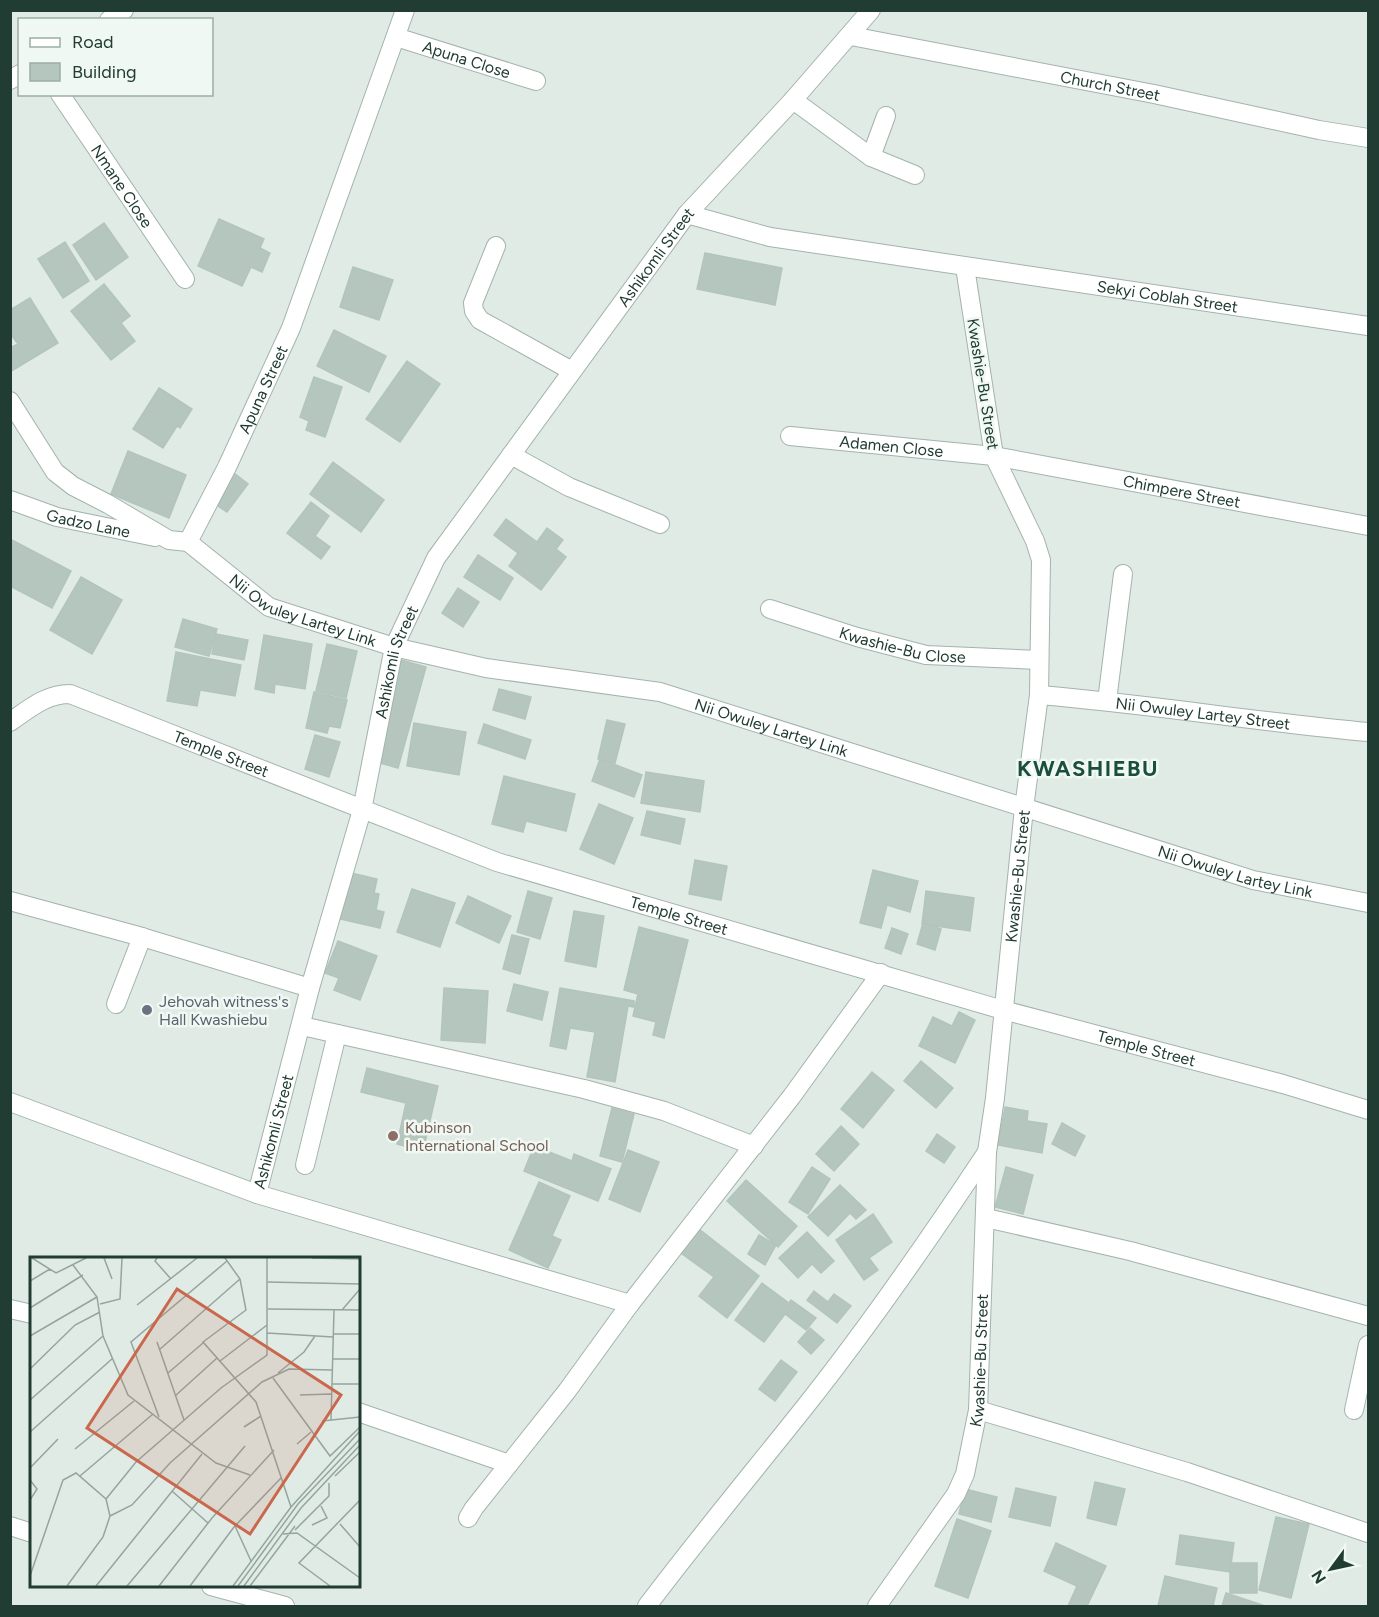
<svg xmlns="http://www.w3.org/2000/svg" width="1379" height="1617" font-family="Figtree,sans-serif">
<rect width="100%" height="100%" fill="#e0ebe6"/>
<g fill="#b5c6be" stroke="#b2c5bc" stroke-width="1.5">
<path d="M 219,219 L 264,239 L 260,248 L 270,253 L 262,272 L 251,267 L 242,286 L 198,266 Z"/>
<path d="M 104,223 L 128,257 L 96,280 L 73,245 Z"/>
<path d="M 65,242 L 89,281 L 63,298 L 38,259 Z"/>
<path d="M 705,253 L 782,268 L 775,305 L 697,289 Z"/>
<path d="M 353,267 L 393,280 L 379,320 L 340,307 Z"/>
<path d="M 104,284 L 130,316 L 121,323 L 135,341 L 111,360 L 71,311 Z"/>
<path d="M 30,298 L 58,343 L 10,372 L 10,348 L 18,344 L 10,333 L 10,310 Z"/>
<path d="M 334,330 L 386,356 L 369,392 L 317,366 Z"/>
<path d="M 407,361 L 440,384 L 400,442 L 366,419 Z"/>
<path d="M 314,377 L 342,387 L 325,437 L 306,430 L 309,421 L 300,417 Z"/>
<path d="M 159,388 L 192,409 L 180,428 L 177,426 L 163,448 L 133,429 Z"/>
<path d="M 128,451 L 186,475 L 169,518 L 111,494 Z"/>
<path d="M 333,462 L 384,500 L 361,532 L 310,494 Z"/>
<path d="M 234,473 L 248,484 L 227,512 L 212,502 Z"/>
<path d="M 311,502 L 329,516 L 315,536 L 330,547 L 321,559 L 287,533 Z"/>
<path d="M 506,519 L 537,542 L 547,528 L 563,540 L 556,549 L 566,557 L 541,590 L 509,566 L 518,553 L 494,535 Z"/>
<path d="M 10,539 L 71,571 L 52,608 L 10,586 Z"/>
<path d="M 478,555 L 513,578 L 500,600 L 464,577 Z"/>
<path d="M 81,577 L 122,600 L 92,654 L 50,630 Z"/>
<path d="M 458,588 L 479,602 L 463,627 L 442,613 Z"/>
<path d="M 183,619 L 217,629 L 209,656 L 175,647 Z"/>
<path d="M 216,634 L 248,640 L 244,660 L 212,654 Z"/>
<path d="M 264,635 L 312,644 L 305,689 L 275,684 L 274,693 L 255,689 Z"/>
<path d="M 327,644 L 357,651 L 346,698 L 316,691 Z"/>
<path d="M 176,652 L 241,665 L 235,696 L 200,690 L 197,706 L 167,701 Z"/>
<path d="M 401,660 L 426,667 L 398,768 L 373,761 Z"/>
<path d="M 499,689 L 531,697 L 525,719 L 493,710 Z"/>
<path d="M 314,692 L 347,700 L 340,728 L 329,726 L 327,733 L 306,728 Z"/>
<path d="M 607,720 L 625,724 L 615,763 L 598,759 Z"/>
<path d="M 414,723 L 466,732 L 459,775 L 407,766 Z"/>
<path d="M 484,724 L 531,740 L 525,759 L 478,743 Z"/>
<path d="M 315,735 L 340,742 L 329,777 L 305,769 Z"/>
<path d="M 600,759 L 642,775 L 634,797 L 592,781 Z"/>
<path d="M 646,772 L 704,781 L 700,812 L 641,803 Z"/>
<path d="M 504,776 L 575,794 L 566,831 L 526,821 L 523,832 L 492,824 Z"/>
<path d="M 599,804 L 633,818 L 614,864 L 580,849 Z"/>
<path d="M 647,811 L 685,819 L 680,844 L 641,835 Z"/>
<path d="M 695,860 L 727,866 L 721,900 L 689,894 Z"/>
<path d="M 873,870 L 918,881 L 910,912 L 887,905 L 881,928 L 860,923 Z"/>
<path d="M 347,872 L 377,879 L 374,893 L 379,894 L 376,910 L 384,912 L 380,928 L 336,918 Z"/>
<path d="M 412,889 L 455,903 L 440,947 L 397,932 Z"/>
<path d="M 528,891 L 552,898 L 540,939 L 517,932 Z"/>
<path d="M 926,891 L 974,898 L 970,931 L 922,924 Z"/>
<path d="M 468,896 L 511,916 L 499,943 L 456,923 Z"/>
<path d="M 574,911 L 604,916 L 596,967 L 565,961 Z"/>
<path d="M 923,923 L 941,929 L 935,950 L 917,944 Z"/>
<path d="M 639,927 L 688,940 L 664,1038 L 653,1035 L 656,1022 L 633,1016 L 638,994 L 624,990 Z"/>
<path d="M 892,928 L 908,934 L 901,954 L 885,948 Z"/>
<path d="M 512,935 L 529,939 L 520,974 L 503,969 Z"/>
<path d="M 338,941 L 377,956 L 360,1000 L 334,990 L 339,978 L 325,973 Z"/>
<path d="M 514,984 L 548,992 L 542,1020 L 507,1011 Z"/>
<path d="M 444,988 L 488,991 L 485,1043 L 441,1040 Z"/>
<path d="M 560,988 L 634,1001 L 634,1007 L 628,1006 L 615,1082 L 587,1077 L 595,1032 L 570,1028 L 566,1049 L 550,1046 Z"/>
<path d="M 959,1012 L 975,1020 L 955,1063 L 919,1046 L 933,1017 L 952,1026 Z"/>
<path d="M 921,1061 L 953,1088 L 936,1108 L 904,1081 Z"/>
<path d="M 367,1068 L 438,1086 L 423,1151 L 397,1144 L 406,1103 L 361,1092 Z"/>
<path d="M 872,1072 L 894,1090 L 863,1128 L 841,1109 Z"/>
<path d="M 1005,1107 L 1028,1111 L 1027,1121 L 1047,1124 L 1042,1153 L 998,1145 Z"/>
<path d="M 612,1108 L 634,1114 L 622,1162 L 600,1156 Z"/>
<path d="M 1062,1123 L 1085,1136 L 1075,1156 L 1052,1144 Z"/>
<path d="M 841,1126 L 859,1144 L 834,1171 L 816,1154 Z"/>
<path d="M 937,1134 L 955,1147 L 944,1163 L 926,1151 Z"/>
<path d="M 534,1146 L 572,1161 L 574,1154 L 611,1169 L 598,1201 L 524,1171 Z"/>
<path d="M 628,1150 L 659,1162 L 640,1212 L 609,1199 Z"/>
<path d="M 812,1167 L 830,1179 L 808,1214 L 789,1202 Z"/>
<path d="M 1006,1167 L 1033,1175 L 1023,1214 L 995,1207 Z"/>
<path d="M 746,1180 L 797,1226 L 778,1247 L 727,1201 Z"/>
<path d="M 539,1182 L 570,1196 L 552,1236 L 561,1240 L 548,1268 L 509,1250 Z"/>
<path d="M 840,1185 L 866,1210 L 856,1219 L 850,1213 L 828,1236 L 808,1217 Z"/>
<path d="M 873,1214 L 892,1242 L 869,1258 L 878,1270 L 864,1280 L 836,1240 Z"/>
<path d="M 699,1229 L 759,1276 L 727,1318 L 699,1296 L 714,1277 L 681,1253 Z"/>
<path d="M 807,1232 L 834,1261 L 821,1273 L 812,1264 L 798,1278 L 779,1258 Z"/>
<path d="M 759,1235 L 776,1245 L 765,1265 L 748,1254 Z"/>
<path d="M 762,1283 L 789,1303 L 791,1300 L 816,1318 L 806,1330 L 785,1314 L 764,1342 L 735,1320 Z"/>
<path d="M 814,1291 L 828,1302 L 834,1294 L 851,1306 L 837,1323 L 807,1300 Z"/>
<path d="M 810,1328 L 824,1340 L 811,1354 L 798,1342 Z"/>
<path d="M 781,1360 L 797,1372 L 775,1401 L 759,1389 Z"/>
<path d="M 1095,1482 L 1125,1489 L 1116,1525 L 1087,1518 Z"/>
<path d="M 1016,1488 L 1056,1497 L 1050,1526 L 1009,1517 Z"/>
<path d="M 965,1489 L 997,1497 L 991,1522 L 959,1514 Z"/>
<path d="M 1276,1517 L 1309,1524 L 1291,1598 L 1259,1590 Z"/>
<path d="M 957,1519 L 991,1531 L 968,1598 L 935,1586 Z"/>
<path d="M 1180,1535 L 1234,1543 L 1230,1572 L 1176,1564 Z"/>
<path d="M 1056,1543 L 1106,1566 L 1087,1606 L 1068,1606 L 1077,1586 L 1044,1571 Z"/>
<rect x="1230" y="1563" width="27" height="30"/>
<path d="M 1165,1576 L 1217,1588 L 1213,1606 L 1158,1606 Z"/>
<path d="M 1226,1593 L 1265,1606 L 1222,1606 Z"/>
</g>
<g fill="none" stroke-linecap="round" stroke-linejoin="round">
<defs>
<g id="minor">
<path d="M 109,20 L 124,10"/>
<path id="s1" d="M 851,36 L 1154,94 L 1319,130 L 1368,138"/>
<path id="s2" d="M 396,37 L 536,81"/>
<path d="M 10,80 L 20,74"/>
<path id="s3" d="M 60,94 L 185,279"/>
<path d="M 793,100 L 871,157 L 915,175"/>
<path d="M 871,157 L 886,116"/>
<path id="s4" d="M 687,214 L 770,237 L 1368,326"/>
<path d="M 496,246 L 473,303 L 474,311 L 480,320 L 572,371"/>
<path d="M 10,401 L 55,472 L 73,486 L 108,504 L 169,540 L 188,542"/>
<path id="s5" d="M 790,436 L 994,456 L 1368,526"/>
<path d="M 511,455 L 569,487 L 660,524"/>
<path id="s6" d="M 10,500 L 57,517 L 155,537"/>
<path id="s7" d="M 188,542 L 269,607 L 394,647 L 486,668 L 660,692 L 1253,880 L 1368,903"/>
<path id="s8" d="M 188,542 L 227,467 L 291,328 L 405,10"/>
<path id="s9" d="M 770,609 L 857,637 L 926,655 L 1039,660"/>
<path id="s10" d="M 1039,695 C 1149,704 1258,722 1368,732"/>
<path d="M 1107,701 L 1123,574"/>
<path id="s11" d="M 10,722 C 30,708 46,694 70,694 L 497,862 L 1003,1010 L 1283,1084 L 1368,1110"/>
<path d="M 10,901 L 142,937 L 310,988"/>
<path d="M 116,1004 L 142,937"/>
<path d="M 302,1026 L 584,1089 L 664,1111 L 754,1146"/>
<path id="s12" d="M 10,1102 L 257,1194 L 310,988 L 362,810 L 394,647 L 436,558 L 687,214 L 793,100 L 871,10"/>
<path d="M 305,1165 L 337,1034"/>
<path d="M 257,1194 L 630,1304"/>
<path d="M 986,1218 L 1130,1251 L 1368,1316"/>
<path d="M 10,1309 L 32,1314"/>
<path d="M 978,1410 L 1187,1472 L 1368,1533"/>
<path d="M 1354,1410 L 1368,1345"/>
<path d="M 358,1412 L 509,1464"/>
<path d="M 468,1518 L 474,1508 L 567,1391 L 630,1304 L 792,1096 L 881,973"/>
<path d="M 10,1526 L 32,1533"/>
<path d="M 211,1586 L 285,1606"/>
<path d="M 647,1606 C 699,1537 754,1471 808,1403 C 872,1322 930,1238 987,1152"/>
<path id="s13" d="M 877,1606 L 956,1494 L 965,1474 L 978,1410 L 987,1152 L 995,1098 L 1024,808 L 1039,695 L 1041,560 L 1035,541 L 994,456 L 965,267"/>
</g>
</defs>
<use href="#minor" stroke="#a3b3ad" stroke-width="20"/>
<use href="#minor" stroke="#fff" stroke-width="18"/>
</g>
<circle fill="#6b7280" stroke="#f0f8f4" stroke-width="2" cx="147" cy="1010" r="6"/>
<circle fill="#8d6e63" stroke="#f0f8f4" stroke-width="2" cx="393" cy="1136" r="6"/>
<g text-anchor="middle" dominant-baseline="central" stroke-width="5" stroke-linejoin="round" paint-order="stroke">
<g font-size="16" fill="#203c33" stroke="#f0f8f4">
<text stroke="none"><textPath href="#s2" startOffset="74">Apuna Close</textPath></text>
<text stroke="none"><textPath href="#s1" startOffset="264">Church Street</textPath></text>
<text stroke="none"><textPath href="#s3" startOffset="111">Nmane Close</textPath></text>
<text stroke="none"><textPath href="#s12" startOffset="1299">Ashikomli Street</textPath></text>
<text stroke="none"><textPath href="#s4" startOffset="488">Sekyi Coblah Street</textPath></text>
<text transform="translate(983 384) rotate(81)">Kwashie-Bu Street</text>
<text stroke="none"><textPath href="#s8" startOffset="170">Apuna Street</textPath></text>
<text stroke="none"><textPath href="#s5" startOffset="102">Adamen Close</textPath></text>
<text stroke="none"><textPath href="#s5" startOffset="396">Chimpere Street</textPath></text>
<text stroke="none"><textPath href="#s6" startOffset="82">Gadzo Lane</textPath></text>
<text stroke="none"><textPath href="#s7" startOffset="136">Nii Owuley Lartey Link</textPath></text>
<text stroke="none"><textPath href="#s9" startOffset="138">Kwashie-Bu Close</textPath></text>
<text stroke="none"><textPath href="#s12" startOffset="814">Ashikomli Street</textPath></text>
<text stroke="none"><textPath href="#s10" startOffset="165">Nii Owuley Lartey Street</textPath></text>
<text stroke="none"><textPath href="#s7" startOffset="622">Nii Owuley Lartey Link</textPath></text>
<text stroke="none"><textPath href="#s11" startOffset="230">Temple Street</textPath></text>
<text stroke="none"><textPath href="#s7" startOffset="1108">Nii Owuley Lartey Link</textPath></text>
<text stroke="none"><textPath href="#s13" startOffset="760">Kwashie-Bu Street</textPath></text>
<text stroke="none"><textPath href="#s11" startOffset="716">Temple Street</textPath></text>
<text stroke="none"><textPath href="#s11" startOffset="1202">Temple Street</textPath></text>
<text stroke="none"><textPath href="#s12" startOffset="328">Ashikomli Street</textPath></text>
<text stroke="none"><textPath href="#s13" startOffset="274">Kwashie-Bu Street</textPath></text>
</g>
<g font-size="16" fill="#5b616d" stroke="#f0f8f4" text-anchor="start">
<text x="159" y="1001">Jehovah witness's<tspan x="159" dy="18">Hall Kwashiebu</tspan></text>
</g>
<g font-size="16" fill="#785e54" stroke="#f0f8f4" text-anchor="start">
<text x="405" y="1127">Kubinson<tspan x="405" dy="18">International School</tspan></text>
</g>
<g font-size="22" font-weight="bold" letter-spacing="1.5" fill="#1c4e3f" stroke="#f0f8f4">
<text x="1088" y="768">KWASHIEBU</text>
</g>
</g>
<g transform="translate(30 1257)">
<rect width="330" height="330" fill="#e0ebe6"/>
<path fill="none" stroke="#93a59e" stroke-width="1.5" d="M 2,1 L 26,16 L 56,1M 74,1 L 82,22M 127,1 L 125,4 L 141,22M 195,1 L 210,22 L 216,53 L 173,85 L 226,145 L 261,250M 282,1 L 330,2M 43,8 L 67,40 L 73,79 L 98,138 L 186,206 L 220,218M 0,24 L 20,12M 238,25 L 330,27M 70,47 L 90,42 L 92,1M 107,48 L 167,1M 0,51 L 53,18M 238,52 L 330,53M 312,53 L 330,32M 237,76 L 303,80M 303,77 L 330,77M 0,79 L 67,40M 127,85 L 154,163M 129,93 L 210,22M 303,102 L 330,102M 190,104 L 237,68M 0,112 L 45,68 L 70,55M 138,116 L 173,86M 248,116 L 274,95 L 285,79M 243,121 L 300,199 L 330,170M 302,127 L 330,127M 270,138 L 301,137M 145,139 L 187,101M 0,143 L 73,79M 129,160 L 101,85 L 197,4M 301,163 L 304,53M 292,164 L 330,160M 214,170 L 231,159M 0,175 L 83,101M 267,187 L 281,175M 45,192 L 104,144M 0,211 L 28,182M 50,219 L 123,157M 305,219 L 330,195M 0,223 L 7,232 L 0,243M 142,234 L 178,266M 76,242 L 106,205 L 191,131 L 237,98 L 237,1M 80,259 L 102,248 L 140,206 L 232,125 L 259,112 L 302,113M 310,267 L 330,290M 282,268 L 297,261 L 291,249M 205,269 L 221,304M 265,273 L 299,239 L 299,226M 253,277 L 267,276 L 330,321M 0,319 L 33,223 L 46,216 L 76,242 L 80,259 L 73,280 L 37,329M 66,329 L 172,197M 97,329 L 215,189M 129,329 L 182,261 L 244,193M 160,329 L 204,270 L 251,221M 203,329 L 261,250 L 330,174M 208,329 L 268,247 L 330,182M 214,329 L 271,251 L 330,188M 220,329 L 265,269M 300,329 L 269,306 L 330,243"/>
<path fill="#ca684d" fill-opacity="0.15" stroke="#ca684d" stroke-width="3" d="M 147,32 L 311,138 L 220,277 L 57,171 Z"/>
<rect width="330" height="330" fill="none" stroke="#203c33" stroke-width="3"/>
</g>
<rect width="1379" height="1617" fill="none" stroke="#203c33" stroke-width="24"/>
<rect x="18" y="18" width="195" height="78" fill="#f0f8f4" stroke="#9dada7" stroke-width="1.5"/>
<rect x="30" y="38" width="30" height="9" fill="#ffffff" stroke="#9dada7" stroke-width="1.5"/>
<text x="72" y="48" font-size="18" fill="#203c33">Road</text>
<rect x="30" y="63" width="30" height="18" fill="#b5c6be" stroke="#9dada7" stroke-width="1.5"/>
<text x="72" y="78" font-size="18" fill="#203c33">Building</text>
<g transform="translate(1331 1569) rotate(237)" stroke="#f0f8f4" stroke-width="4.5" paint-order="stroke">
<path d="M0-4.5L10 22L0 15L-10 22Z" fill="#203c33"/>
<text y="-9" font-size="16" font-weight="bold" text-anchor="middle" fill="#203c33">N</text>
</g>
</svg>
